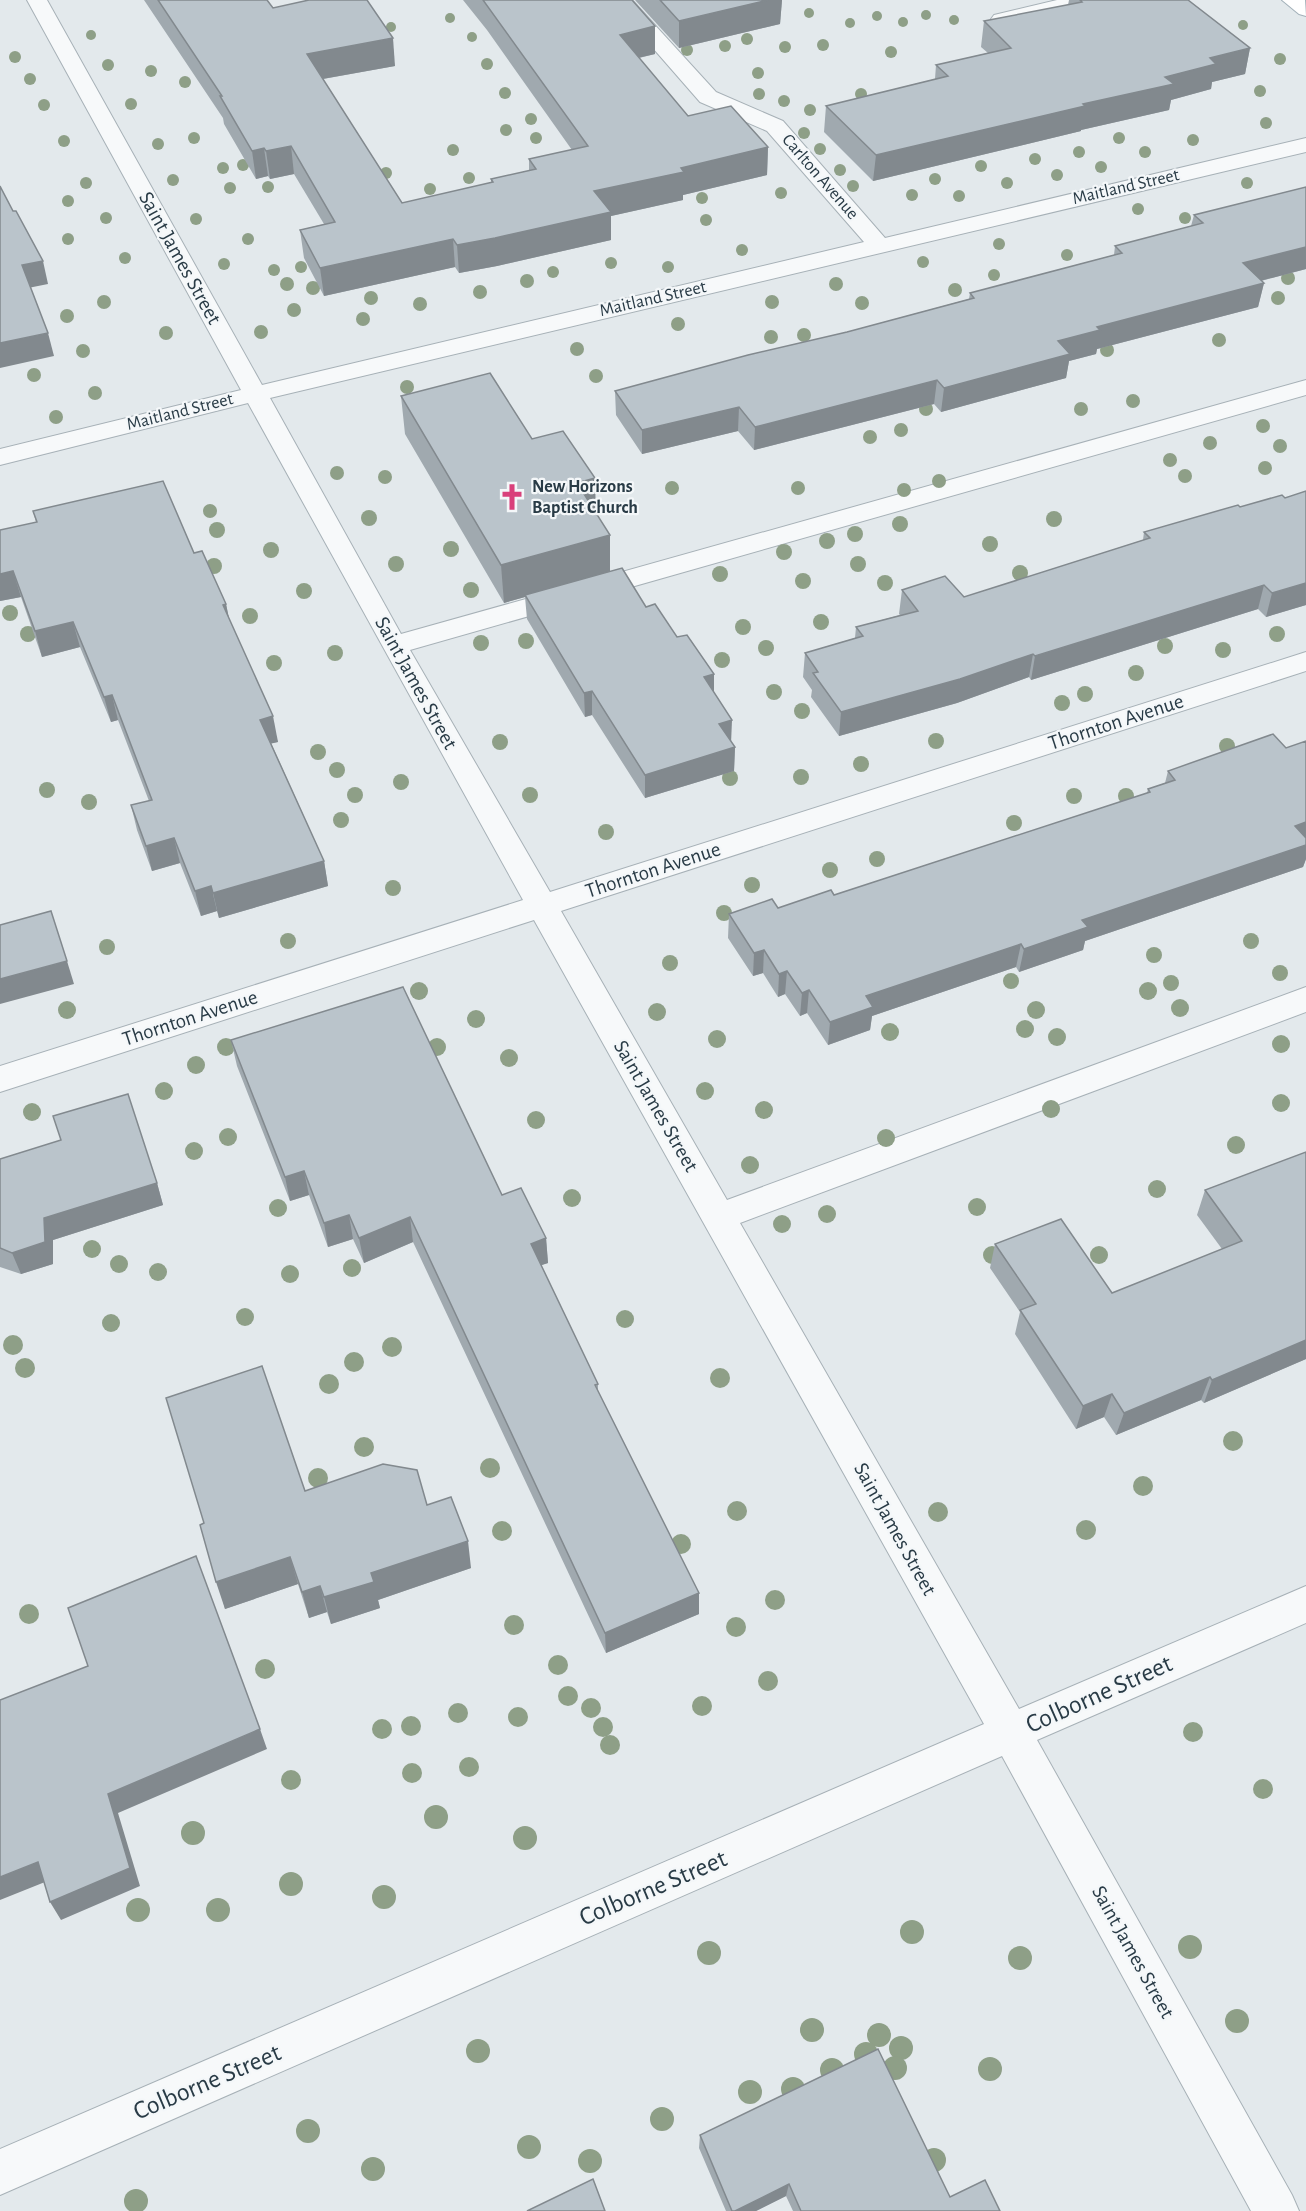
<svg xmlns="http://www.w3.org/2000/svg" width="1306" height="2211" font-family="'Alegreya Sans',sans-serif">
<rect width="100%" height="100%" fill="#e3e9ec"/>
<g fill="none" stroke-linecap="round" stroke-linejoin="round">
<defs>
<g id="minor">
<path d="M 27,0 L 47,0 L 262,385 L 864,242 L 767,131 L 700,102 L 611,0 L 632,0 L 716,92 L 783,121 L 885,238 L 1306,138 L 1306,152 L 270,398 L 401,634 L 1306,380 L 1306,395 L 410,650 L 550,892 L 1306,652 L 1306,671 L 561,911 L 727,1200 L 1306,987 L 1306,1012 L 740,1223 L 1019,1709 L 1306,1586 L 1306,1623 L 1037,1740 L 1292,2195 L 1299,2211 L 1251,2211 L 1002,1756 L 0,2195 L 0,2149 L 984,1724 L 534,920 L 0,1092 L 0,1066 L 523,900 L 248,403 L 0,465 L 0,449 L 241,390 Z"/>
<path d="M 1057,0 L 1094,0 L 1091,4 L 1001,25 L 994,23 L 991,19 L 994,15 Z"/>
</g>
<path id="major" d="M 1282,0 L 1305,0 L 1306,16 L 1299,14 Z"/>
</defs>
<use href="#minor" stroke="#a7b1b7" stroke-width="2"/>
<use href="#major" stroke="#a2b0b9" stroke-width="2"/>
<use href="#minor" fill="#f7f9fa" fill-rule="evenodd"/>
<use href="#major" fill="#fff" fill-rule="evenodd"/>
</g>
<g fill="#8e9f87">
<circle cx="809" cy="13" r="5"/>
<circle cx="926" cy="15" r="5"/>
<circle cx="877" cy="16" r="5"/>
<circle cx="450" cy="18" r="5"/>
<circle cx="954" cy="20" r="5"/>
<circle cx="903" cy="22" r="5"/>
<circle cx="850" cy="23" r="5"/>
<circle cx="1243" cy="25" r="5"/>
<circle cx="391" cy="27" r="5"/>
<circle cx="91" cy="35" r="5"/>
<circle cx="472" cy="37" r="5"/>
<circle cx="747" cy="39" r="6"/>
<circle cx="823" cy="45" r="6"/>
<circle cx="725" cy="46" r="6"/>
<circle cx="785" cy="47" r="6"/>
<circle cx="687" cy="50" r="6"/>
<circle cx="891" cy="52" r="6"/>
<circle cx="15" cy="57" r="6"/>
<circle cx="1280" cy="59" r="6"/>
<circle cx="487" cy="64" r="6"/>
<circle cx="108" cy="65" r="6"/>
<circle cx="151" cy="71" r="6"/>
<circle cx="758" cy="73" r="6"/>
<circle cx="30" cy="79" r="6"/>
<circle cx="185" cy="82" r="6"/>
<circle cx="1260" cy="91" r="6"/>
<circle cx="505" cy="93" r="6"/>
<circle cx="759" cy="94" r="6"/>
<circle cx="861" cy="94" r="6"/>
<circle cx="784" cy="101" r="6"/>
<circle cx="131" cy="104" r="6"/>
<circle cx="44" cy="105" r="6"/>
<circle cx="810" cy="110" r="6"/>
<circle cx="531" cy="119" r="6"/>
<circle cx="1266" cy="123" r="6"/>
<circle cx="506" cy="130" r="6"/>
<circle cx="804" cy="133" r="6"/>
<circle cx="194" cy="138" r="6"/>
<circle cx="536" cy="138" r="6"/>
<circle cx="1119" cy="138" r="6"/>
<circle cx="1193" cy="140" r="6"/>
<circle cx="64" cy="141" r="6"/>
<circle cx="158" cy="144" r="6"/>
<circle cx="820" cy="149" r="6"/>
<circle cx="453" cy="150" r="6"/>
<circle cx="1079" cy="152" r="6"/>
<circle cx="1145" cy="152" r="6"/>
<circle cx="1035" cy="159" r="6"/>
<circle cx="243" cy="165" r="6"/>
<circle cx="981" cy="166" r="6"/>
<circle cx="1101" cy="167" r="6"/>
<circle cx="223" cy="168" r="6"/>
<circle cx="840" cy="170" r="6"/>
<circle cx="386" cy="173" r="6"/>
<circle cx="1057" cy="175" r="6"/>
<circle cx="469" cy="178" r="6"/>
<circle cx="935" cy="179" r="6"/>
<circle cx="173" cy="180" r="6"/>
<circle cx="86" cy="183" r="6"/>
<circle cx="1007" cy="183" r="6"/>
<circle cx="1247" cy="183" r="6"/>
<circle cx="853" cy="186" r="6"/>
<circle cx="268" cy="187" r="6"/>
<circle cx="230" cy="188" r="6"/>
<circle cx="430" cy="189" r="6"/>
<circle cx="781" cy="193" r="6"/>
<circle cx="912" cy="195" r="6"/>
<circle cx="959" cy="196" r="6"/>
<circle cx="702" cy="198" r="6"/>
<circle cx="68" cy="201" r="6"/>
<circle cx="1138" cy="209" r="6"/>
<circle cx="106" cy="218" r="6"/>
<circle cx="1185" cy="218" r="6"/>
<circle cx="196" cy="219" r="6"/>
<circle cx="706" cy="220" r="6"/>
<circle cx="68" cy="239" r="6"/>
<circle cx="248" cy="239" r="6"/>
<circle cx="999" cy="244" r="6"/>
<circle cx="742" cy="250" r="6"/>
<circle cx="1067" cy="255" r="6"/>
<circle cx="125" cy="258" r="6"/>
<circle cx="923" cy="262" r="6"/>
<circle cx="611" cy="263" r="6"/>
<circle cx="224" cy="264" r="6"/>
<circle cx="301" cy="267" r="6"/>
<circle cx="668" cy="267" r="6"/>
<circle cx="274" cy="270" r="6"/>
<circle cx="553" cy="272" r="6"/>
<circle cx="994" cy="275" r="6"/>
<circle cx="1288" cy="278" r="7"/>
<circle cx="527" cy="281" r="7"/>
<circle cx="287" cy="284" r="7"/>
<circle cx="836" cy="284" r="7"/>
<circle cx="313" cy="288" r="7"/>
<circle cx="955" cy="290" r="7"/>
<circle cx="480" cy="292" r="7"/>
<circle cx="371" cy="298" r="7"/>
<circle cx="1278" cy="298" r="7"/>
<circle cx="104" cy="302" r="7"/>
<circle cx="772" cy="302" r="7"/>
<circle cx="862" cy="303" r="7"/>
<circle cx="420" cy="304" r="7"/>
<circle cx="294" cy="310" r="7"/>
<circle cx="67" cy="316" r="7"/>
<circle cx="363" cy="319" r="7"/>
<circle cx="678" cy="324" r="7"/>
<circle cx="261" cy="332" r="7"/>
<circle cx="166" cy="333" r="7"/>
<circle cx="804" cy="335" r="7"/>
<circle cx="771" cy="337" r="7"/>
<circle cx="1219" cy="340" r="7"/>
<circle cx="577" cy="349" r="7"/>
<circle cx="1107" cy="350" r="7"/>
<circle cx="83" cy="351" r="7"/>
<circle cx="34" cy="375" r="7"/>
<circle cx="596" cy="376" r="7"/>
<circle cx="407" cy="387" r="7"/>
<circle cx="95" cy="393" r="7"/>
<circle cx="1133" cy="401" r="7"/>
<circle cx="926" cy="409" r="7"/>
<circle cx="1081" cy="409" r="7"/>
<circle cx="56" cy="417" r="7"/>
<circle cx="1263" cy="426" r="7"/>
<circle cx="901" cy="430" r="7"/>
<circle cx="870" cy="437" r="7"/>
<circle cx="1210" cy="443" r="7"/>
<circle cx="1280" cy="446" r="7"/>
<circle cx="1170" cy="460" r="7"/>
<circle cx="1265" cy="468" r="7"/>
<circle cx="337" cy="473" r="7"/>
<circle cx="1185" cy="476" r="7"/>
<circle cx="385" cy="477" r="7"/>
<circle cx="939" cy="481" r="7"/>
<circle cx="672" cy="488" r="7"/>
<circle cx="798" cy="488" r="7"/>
<circle cx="904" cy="490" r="7"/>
<circle cx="210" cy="511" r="7"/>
<circle cx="369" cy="518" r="8"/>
<circle cx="1054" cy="519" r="8"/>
<circle cx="900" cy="524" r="8"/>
<circle cx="217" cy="530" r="8"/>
<circle cx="855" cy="534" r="8"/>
<circle cx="827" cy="541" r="8"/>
<circle cx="990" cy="544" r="8"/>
<circle cx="451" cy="549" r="8"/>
<circle cx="271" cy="550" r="8"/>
<circle cx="784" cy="552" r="8"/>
<circle cx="396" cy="564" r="8"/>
<circle cx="858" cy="564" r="8"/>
<circle cx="214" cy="566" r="8"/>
<circle cx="1020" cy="573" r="8"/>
<circle cx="720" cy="574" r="8"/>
<circle cx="803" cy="581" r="8"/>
<circle cx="885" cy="583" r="8"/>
<circle cx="471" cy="590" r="8"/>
<circle cx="304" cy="591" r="8"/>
<circle cx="10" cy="613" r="8"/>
<circle cx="250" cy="616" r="8"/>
<circle cx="821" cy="622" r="8"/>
<circle cx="743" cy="627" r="8"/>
<circle cx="28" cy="634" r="8"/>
<circle cx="1277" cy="634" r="8"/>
<circle cx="526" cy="641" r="8"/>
<circle cx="481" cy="643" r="8"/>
<circle cx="1165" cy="646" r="8"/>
<circle cx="766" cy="648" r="8"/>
<circle cx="1223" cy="650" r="8"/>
<circle cx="335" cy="653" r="8"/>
<circle cx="722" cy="660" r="8"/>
<circle cx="274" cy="663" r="8"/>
<circle cx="1136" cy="673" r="8"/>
<circle cx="774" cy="692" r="8"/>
<circle cx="1085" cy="694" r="8"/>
<circle cx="1062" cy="703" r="8"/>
<circle cx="802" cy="711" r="8"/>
<circle cx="936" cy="741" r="8"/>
<circle cx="500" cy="742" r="8"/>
<circle cx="1227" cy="746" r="8"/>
<circle cx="318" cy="752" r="8"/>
<circle cx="861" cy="764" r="8"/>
<circle cx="337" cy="770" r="8"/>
<circle cx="801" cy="777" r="8"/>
<circle cx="730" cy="778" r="8"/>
<circle cx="401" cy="782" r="8"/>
<circle cx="47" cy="790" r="8"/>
<circle cx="355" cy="795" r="8"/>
<circle cx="530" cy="795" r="8"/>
<circle cx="1074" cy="796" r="8"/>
<circle cx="1126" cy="796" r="8"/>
<circle cx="89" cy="802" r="8"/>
<circle cx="341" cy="820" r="8"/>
<circle cx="1014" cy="823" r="8"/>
<circle cx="606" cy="832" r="8"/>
<circle cx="877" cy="859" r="8"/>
<circle cx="830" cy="870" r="8"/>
<circle cx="752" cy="885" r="8"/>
<circle cx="393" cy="888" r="8"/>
<circle cx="724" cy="913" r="8"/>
<circle cx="288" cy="941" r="8"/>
<circle cx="1251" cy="941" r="8"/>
<circle cx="107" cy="947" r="8"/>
<circle cx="1154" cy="955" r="8"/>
<circle cx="670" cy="963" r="8"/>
<circle cx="1280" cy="973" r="8"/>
<circle cx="1011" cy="981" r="8"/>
<circle cx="1171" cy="983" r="8"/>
<circle cx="419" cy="991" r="9"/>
<circle cx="1148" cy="991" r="9"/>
<circle cx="1180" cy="1008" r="9"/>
<circle cx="67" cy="1010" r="9"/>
<circle cx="1036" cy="1010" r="9"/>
<circle cx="657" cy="1012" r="9"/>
<circle cx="476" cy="1019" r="9"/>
<circle cx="1025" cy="1029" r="9"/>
<circle cx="890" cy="1032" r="9"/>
<circle cx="1057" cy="1037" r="9"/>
<circle cx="717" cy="1039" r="9"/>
<circle cx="1281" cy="1044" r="9"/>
<circle cx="226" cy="1047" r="9"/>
<circle cx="437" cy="1047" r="9"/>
<circle cx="509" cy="1058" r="9"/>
<circle cx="196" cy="1065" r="9"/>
<circle cx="164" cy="1091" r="9"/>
<circle cx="705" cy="1091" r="9"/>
<circle cx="1281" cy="1103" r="9"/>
<circle cx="1051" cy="1109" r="9"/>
<circle cx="764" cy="1110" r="9"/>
<circle cx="32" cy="1112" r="9"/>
<circle cx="536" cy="1120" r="9"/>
<circle cx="228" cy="1137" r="9"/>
<circle cx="886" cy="1138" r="9"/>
<circle cx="1236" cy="1145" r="9"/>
<circle cx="194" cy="1151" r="9"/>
<circle cx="750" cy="1165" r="9"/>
<circle cx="1157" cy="1189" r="9"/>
<circle cx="572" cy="1198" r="9"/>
<circle cx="977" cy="1207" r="9"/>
<circle cx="278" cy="1208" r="9"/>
<circle cx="827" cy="1214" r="9"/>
<circle cx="782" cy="1224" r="9"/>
<circle cx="92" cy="1249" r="9"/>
<circle cx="992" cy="1255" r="9"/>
<circle cx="1099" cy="1255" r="9"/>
<circle cx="119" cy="1264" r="9"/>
<circle cx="352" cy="1268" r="9"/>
<circle cx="158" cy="1272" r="9"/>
<circle cx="290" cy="1274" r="9"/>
<circle cx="245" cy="1317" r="9"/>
<circle cx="625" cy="1319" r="9"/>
<circle cx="111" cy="1323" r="9"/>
<circle cx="13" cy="1345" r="10"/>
<circle cx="392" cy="1347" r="10"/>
<circle cx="354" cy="1362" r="10"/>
<circle cx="25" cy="1368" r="10"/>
<circle cx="720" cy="1378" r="10"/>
<circle cx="329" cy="1384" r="10"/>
<circle cx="1233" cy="1441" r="10"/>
<circle cx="364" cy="1447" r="10"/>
<circle cx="490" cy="1468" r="10"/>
<circle cx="318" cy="1478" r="10"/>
<circle cx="1143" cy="1486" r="10"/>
<circle cx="737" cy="1511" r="10"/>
<circle cx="938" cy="1512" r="10"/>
<circle cx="1086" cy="1530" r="10"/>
<circle cx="502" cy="1531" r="10"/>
<circle cx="681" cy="1544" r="10"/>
<circle cx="775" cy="1600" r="10"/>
<circle cx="29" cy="1614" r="10"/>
<circle cx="514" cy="1625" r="10"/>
<circle cx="736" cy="1627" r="10"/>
<circle cx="558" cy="1665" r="10"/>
<circle cx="265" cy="1669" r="10"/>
<circle cx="768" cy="1681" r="10"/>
<circle cx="568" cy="1696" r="10"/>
<circle cx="702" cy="1706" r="10"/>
<circle cx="591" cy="1708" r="10"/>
<circle cx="458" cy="1713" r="10"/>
<circle cx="518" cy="1717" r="10"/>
<circle cx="411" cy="1726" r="10"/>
<circle cx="603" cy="1727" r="10"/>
<circle cx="382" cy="1729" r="10"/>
<circle cx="1193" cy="1732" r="10"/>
<circle cx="610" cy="1745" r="10"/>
<circle cx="469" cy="1767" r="10"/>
<circle cx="412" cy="1773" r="10"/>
<circle cx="291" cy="1780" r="10"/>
<circle cx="1263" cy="1789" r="10"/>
<circle cx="436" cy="1817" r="12"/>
<circle cx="193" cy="1833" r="12"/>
<circle cx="525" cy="1838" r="12"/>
<circle cx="291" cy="1884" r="12"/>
<circle cx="384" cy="1897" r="12"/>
<circle cx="138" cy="1910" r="12"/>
<circle cx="218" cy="1910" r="12"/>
<circle cx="912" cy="1932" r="12"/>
<circle cx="1190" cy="1947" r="12"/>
<circle cx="709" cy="1953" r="12"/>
<circle cx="1020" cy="1958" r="12"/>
<circle cx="1237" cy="2021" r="12"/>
<circle cx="812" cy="2030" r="12"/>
<circle cx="879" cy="2035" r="12"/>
<circle cx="901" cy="2048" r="12"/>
<circle cx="478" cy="2051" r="12"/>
<circle cx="866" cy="2054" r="12"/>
<circle cx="895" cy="2068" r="12"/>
<circle cx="990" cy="2069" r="12"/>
<circle cx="832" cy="2070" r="12"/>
<circle cx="793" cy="2089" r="12"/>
<circle cx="750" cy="2092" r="12"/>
<circle cx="662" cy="2119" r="12"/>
<circle cx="308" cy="2131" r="12"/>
<circle cx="529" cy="2147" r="12"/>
<circle cx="934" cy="2160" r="12"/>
<circle cx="590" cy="2161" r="12"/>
<circle cx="373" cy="2169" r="12"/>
<circle cx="136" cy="2201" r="12"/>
</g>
<g fill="#a0a9af">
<path d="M 144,0 L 267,0 L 273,8 L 395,66 L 323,79 L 402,203 L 491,183 L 491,179 L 529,171 L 529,159 L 572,150 L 487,30 L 463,0 L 632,0 L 655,26 L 655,54 L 639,58 L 688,116 L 768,147 L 767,175 L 683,195 L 683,200 L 611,216 L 611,240 L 497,266 L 459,273 L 455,267 L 324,296 L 304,258 L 300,230 L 324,224 L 294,174 L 270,179 L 268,176 L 256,179 L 224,124 L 223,118 Z"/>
<path d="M 635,0 L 782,0 L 780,24 L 679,48 Z"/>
<path d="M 1069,0 L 1188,0 L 1250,48 L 1245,74 L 1212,82 L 1211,89 L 1171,100 L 1169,110 L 1081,130 L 1081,131 L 873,181 L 824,132 L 826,106 L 935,79 L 936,65 L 988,53 L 981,47 L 984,21 L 1068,5 Z"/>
<path d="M 1306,187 L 1306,269 L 1261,281 L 1264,283 L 1258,307 L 1097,349 L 1096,354 L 1069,361 L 1066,378 L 941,412 L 934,404 L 754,450 L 738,431 L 642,454 L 616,415 L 615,391 L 847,332 L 969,299 L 970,293 L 1114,255 L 1115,246 L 1191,226 L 1194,215 Z"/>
<path d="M 401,396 L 532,439 L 595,512 L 610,535 L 610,571 L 714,674 L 714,692 L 731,742 L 735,747 L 734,771 L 645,798 L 592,715 L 585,717 L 527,619 L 525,597 L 504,603 L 405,434 Z"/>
<path d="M 1306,491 L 1306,605 L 1266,617 L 1258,609 L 1031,680 L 1029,677 L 957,703 L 839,736 L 811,697 L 812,690 L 803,677 L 805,653 L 855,638 L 856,627 L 900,615 L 899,614 L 902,590 L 964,597 L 1143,540 L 1144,532 L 1240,507 L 1285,498 Z"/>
<path d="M 33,511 L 194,553 L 226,604 L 229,618 L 278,742 L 271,743 L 324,861 L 328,886 L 219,918 L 217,911 L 201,916 L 180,863 L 152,871 L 137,830 L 131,805 L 149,801 L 118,720 L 111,722 L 80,647 L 42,657 L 21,597 L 0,601 L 36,522 Z"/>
<path d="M 1306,741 L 1306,859 L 1303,867 L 1085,941 L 1083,950 L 1019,972 L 1016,967 L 872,1016 L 870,1030 L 828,1045 L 807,1013 L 800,1016 L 785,994 L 778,997 L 763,973 L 753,976 L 728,938 L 729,914 L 778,908 L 834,895 L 1147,793 L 1148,789 L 1165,783 L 1168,771 L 1286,748 Z"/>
<path d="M 231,1040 L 502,1195 L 546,1238 L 548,1263 L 541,1265 L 598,1384 L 598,1391 L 699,1593 L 699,1614 L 606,1653 L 413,1242 L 364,1263 L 353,1239 L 328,1247 L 309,1195 L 290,1201 L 237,1066 Z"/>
<path d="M 61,1140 L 157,1183 L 163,1205 L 53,1240 L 53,1264 L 21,1274 L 0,1267 L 0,1159 Z"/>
<path d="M 1306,1152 L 1306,1359 L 1204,1403 L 1201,1400 L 1116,1435 L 1104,1417 L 1076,1429 L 1015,1334 L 1020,1312 L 990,1268 L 995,1244 L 1112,1293 L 1222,1249 L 1197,1215 L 1205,1190 Z"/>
<path d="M 305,1491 L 427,1505 L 471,1568 L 378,1600 L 380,1608 L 331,1624 L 327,1612 L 309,1618 L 298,1584 L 225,1609 L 204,1523 Z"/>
<path d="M 700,2135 L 950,2197 L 1000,2211 L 793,2211 L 786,2196 L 756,2211 L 726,2211 L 699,2148 Z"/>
</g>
<g fill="#82898e">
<path d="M 768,0 L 782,0 L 780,24 L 679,48 L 679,21 Z"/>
<path d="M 655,26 L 655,54 L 620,62 L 620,35 Z"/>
<path d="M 393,38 L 395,66 L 311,81 L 307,54 Z"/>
<path d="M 1250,48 L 1245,74 L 1212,82 L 1211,89 L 1171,100 L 1169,110 L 1081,130 L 1081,131 L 873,181 L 876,155 L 1083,104 L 1165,77 L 1210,58 Z"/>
<path d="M 291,146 L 294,174 L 270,179 L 266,151 Z"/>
<path d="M 768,147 L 767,175 L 683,195 L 683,200 L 611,216 L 611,240 L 497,266 L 459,273 L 457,245 L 594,191 L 681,168 Z"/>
<path d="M 264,148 L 268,176 L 256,179 L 252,151 Z"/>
<path d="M 453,239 L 455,267 L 324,296 L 320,268 Z"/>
<path d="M 1306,247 L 1306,269 L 1237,287 L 1243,263 Z"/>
<path d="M 43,261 L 48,284 L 28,288 L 22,265 Z"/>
<path d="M 1264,283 L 1258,307 L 1097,349 L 1096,354 L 1069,361 L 1066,378 L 941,412 L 944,388 L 1058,341 L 1097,327 Z"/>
<path d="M 48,333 L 54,356 L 0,368 L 0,343 Z"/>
<path d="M 937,380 L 934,404 L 754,450 L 755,427 Z"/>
<path d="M 739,407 L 738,431 L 642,454 L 642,430 Z"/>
<path d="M 595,478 L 596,517 L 577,483 Z"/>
<path d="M 610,535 L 610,573 L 504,603 L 501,565 Z"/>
<path d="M 13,571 L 21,597 L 0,601 L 0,574 Z"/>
<path d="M 1306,583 L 1306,605 L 1266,617 L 1272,593 Z"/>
<path d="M 1264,585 L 1258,609 L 1031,680 L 1035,656 Z"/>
<path d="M 226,604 L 231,629 L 223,605 Z"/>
<path d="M 73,622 L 80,647 L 42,657 L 35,631 Z"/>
<path d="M 1033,654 L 1029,677 L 957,703 L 839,736 L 841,712 Z"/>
<path d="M 714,674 L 714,698 L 704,677 Z"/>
<path d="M 592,691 L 592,715 L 585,717 L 584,693 Z"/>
<path d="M 112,695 L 118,720 L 111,722 L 104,697 Z"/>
<path d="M 273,716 L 278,742 L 265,745 L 260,720 Z"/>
<path d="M 732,720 L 731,744 L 719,724 Z"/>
<path d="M 735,747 L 734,771 L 645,798 L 645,775 Z"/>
<path d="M 1306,822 L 1306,843 L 1295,826 Z"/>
<path d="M 174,838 L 180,863 L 152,871 L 146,846 Z"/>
<path d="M 1306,845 L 1306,859 L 1303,867 L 1085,941 L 1083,950 L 1019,972 L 1024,949 L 1082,920 Z"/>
<path d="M 324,861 L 328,886 L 219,918 L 213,893 Z"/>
<path d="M 211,886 L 217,911 L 201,916 L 195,891 Z"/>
<path d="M 1021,944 L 1016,967 L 872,1016 L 870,1030 L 828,1045 L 830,1022 L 866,996 Z"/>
<path d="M 764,950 L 763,973 L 753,976 L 754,953 Z"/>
<path d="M 67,961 L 74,984 L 0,1004 L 0,979 Z"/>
<path d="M 787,971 L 785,994 L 778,997 L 779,974 Z"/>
<path d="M 809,990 L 807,1013 L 800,1016 L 802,993 Z"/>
<path d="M 304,1171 L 309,1195 L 290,1201 L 285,1177 Z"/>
<path d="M 157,1183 L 163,1205 L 53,1240 L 53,1264 L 21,1274 L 12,1253 L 44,1218 Z"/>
<path d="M 349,1215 L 353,1239 L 328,1247 L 324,1223 Z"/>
<path d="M 410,1217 L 413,1242 L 364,1263 L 359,1238 Z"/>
<path d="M 546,1238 L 548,1263 L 533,1268 L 531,1244 Z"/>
<path d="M 1306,1340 L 1306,1359 L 1204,1403 L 1212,1380 Z"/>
<path d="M 1210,1377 L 1201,1400 L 1116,1435 L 1124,1413 Z"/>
<path d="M 1112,1394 L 1104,1417 L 1076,1429 L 1083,1406 Z"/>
<path d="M 468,1541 L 471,1568 L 378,1600 L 380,1608 L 331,1624 L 324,1597 L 371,1573 Z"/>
<path d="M 290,1557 L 298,1584 L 225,1609 L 216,1582 Z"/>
<path d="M 320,1586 L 327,1612 L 309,1618 L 302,1592 Z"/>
<path d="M 699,1593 L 699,1614 L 606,1653 L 605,1633 Z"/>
<path d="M 260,1729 L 267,1749 L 118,1813 L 140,1886 L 61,1920 L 50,1902 L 108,1794 Z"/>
<path d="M 38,1862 L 50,1880 L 0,1900 L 0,1877 Z"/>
<path d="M 789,2184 L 786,2196 L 756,2211 L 735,2211 Z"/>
</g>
<g fill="#bac4cb" stroke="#82898e" stroke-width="1.5">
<path d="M 158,0 L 267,0 L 273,8 L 309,0 L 367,0 L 393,38 L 307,54 L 402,203 L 493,182 L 491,179 L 536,169 L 529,159 L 588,146 L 483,0 L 632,0 L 655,26 L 620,35 L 688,116 L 731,106 L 768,147 L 681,168 L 684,172 L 594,191 L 611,212 L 495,238 L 457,245 L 453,239 L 320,268 L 300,230 L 335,222 L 291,146 L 266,151 L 264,148 L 252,151 L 220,96 L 222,96 Z"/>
<path d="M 660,0 L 768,0 L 679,21 Z"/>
<path d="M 1080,0 L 1188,0 L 1250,48 L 1210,58 L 1216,64 L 1165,77 L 1174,84 L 1083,104 L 1085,106 L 876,155 L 826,106 L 948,76 L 936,65 L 1011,48 L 984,21 L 1082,2 Z"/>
<path d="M 0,186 L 13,211 L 16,211 L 43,261 L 22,265 L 48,333 L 0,343 Z"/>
<path d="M 1306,187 L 1306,247 L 1243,263 L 1264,283 L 1097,327 L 1100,330 L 1058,341 L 1070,354 L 944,388 L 937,380 L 755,427 L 739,407 L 642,430 L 615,391 L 748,355 L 847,332 L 974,298 L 970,293 L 1122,253 L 1115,246 L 1203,223 L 1194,215 Z"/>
<path d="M 490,373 L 532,439 L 563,431 L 595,478 L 577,483 L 610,535 L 501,565 L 401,396 Z"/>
<path d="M 163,481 L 194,553 L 202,551 L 226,604 L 223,605 L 273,716 L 260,720 L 324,861 L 213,893 L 211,886 L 195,891 L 174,838 L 146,846 L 131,805 L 152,800 L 112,695 L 104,697 L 73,622 L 35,631 L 13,571 L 0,574 L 0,530 L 37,522 L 33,511 Z"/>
<path d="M 1306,491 L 1306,583 L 1272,593 L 1264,585 L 1035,656 L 1033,654 L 960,679 L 841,712 L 813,673 L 818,672 L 805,653 L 863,636 L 856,627 L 918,611 L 902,590 L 945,576 L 964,597 L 1150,538 L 1144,532 L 1238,505 L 1240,507 L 1282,495 L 1285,498 Z"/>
<path d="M 622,568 L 646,607 L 655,604 L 677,637 L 687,635 L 714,674 L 704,677 L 732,720 L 719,724 L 735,747 L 645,775 L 592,691 L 584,693 L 525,595 Z"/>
<path d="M 1273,734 L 1286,748 L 1306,741 L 1306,822 L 1295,826 L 1306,838 L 1306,845 L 1082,920 L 1088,927 L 1024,949 L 1021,944 L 866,996 L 873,1007 L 830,1022 L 809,990 L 802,993 L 787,971 L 779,974 L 764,950 L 754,953 L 729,914 L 772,899 L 778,908 L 831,890 L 834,895 L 1150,792 L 1148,789 L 1175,780 L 1168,771 Z"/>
<path d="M 51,911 L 67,961 L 0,979 L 0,925 Z"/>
<path d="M 403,987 L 502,1195 L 521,1188 L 546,1238 L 531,1244 L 598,1384 L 595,1385 L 699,1593 L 605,1633 L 410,1217 L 359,1238 L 349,1215 L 324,1223 L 304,1171 L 285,1177 L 231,1040 Z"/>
<path d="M 128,1094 L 157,1183 L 44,1218 L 45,1242 L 12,1253 L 0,1248 L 0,1159 L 61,1140 L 53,1116 Z"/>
<path d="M 1306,1152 L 1306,1340 L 1212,1380 L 1210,1377 L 1124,1413 L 1112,1394 L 1083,1406 L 1020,1310 L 1036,1304 L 995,1244 L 1061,1219 L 1112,1293 L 1242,1241 L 1205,1190 Z"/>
<path d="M 262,1366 L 305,1491 L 383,1464 L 417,1470 L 427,1505 L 451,1497 L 468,1541 L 371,1573 L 374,1582 L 324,1597 L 320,1586 L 302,1592 L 290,1557 L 216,1582 L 200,1525 L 204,1523 L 166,1398 Z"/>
<path d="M 196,1556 L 260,1729 L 108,1794 L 130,1868 L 50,1902 L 38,1862 L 0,1877 L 0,1700 L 88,1666 L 68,1608 Z"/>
<path d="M 878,2049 L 950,2197 L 985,2180 L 1000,2211 L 801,2211 L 789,2184 L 735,2211 L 732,2211 L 700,2135 Z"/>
<path d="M 593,2179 L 605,2211 L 527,2211 Z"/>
</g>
<defs>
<symbol id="church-bare" viewBox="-9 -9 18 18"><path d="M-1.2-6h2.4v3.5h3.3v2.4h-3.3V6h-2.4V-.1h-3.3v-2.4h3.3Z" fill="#d9407b" stroke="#f4f7f9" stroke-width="2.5" paint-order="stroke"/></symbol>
</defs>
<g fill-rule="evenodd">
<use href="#church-bare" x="493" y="478" width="38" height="38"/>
</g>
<g text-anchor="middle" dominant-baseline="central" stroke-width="4.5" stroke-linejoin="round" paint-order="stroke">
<g font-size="18" fill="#293b46" stroke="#f4f7f9">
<text transform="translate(820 177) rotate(49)">Carlton Avenue</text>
<text transform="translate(1126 187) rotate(-13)">Maitland Street</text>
<text transform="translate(653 299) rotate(-13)">Maitland Street</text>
<text transform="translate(180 412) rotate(-14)">Maitland Street</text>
</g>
<g font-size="18" font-weight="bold" fill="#293b46" stroke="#f4f7f9" text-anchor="start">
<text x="532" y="487">New Horizons<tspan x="532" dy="21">Baptist Church</tspan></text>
</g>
<g font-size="21" fill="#293b46" stroke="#f4f7f9">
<text transform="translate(180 258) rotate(61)">Saint James Street</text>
<text transform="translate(416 683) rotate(61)">Saint James Street</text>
<text transform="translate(1116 722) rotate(-18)">Thornton Avenue</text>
<text transform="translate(653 870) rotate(-18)">Thornton Avenue</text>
<text transform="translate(190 1018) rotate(-18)">Thornton Avenue</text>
<text transform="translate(656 1106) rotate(60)">Saint James Street</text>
<text transform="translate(895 1529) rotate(61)">Saint James Street</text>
<text transform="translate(1133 1952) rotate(61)">Saint James Street</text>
</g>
<g font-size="26" fill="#293b46" stroke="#f4f7f9">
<text transform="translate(1099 1694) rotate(-24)">Colborne Street</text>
<text transform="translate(653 1888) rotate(-23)">Colborne Street</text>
<text transform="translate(207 2082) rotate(-23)">Colborne Street</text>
</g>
</g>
</svg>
